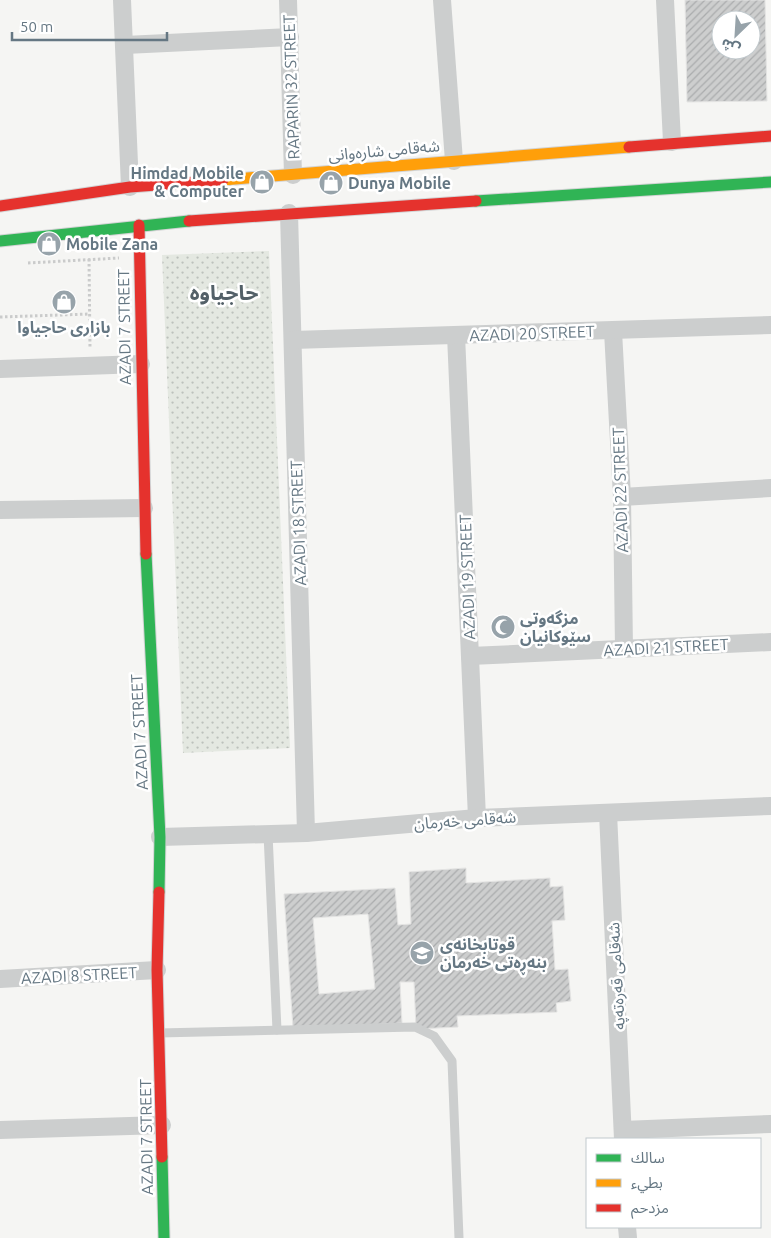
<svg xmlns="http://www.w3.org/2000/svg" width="771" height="1238" font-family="Ubuntu,'Noto Sans Arabic',sans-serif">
<defs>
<pattern id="park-dots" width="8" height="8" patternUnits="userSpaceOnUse" patternTransform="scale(1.25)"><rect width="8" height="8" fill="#e4e8e1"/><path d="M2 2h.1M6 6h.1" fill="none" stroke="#bcc1bc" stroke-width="1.8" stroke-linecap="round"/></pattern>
<pattern id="building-hatch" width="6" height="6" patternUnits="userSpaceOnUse" patternTransform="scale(1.25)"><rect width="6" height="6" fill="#cdcece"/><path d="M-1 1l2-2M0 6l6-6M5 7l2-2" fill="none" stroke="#aaacad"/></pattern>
</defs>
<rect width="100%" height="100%" fill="#f5f5f3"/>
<path fill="url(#park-dots)" d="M 269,251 L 290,748 L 183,753 L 162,255 Z"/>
<g fill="url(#building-hatch)" stroke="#e4e4e3" fill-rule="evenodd">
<path d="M 685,0 L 765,0 L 767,101 L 687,102 ZM 721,20 L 751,20 L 751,50 L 721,50 Z"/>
<path d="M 466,868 L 466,883 L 550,878 L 550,887 L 563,886 L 565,920 L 552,921 L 555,970 L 568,969 L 571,1001 L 556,1003 L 557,1012 L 457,1016 L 458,1027 L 416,1029 L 414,982 L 400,982 L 402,1023 L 293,1029 L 284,894 L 395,888 L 398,925 L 411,924 L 409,872 ZM 368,914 L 375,989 L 319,994 L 313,918 Z"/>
</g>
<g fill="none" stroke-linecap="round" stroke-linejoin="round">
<defs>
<g id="fast">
<path d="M 476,201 L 771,182"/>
<path d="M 0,241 L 189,221"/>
<path d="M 146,554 L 160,837 L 159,892"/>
<path d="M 162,1157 L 164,1238"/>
</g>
<path id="slow" d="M 223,180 L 629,147"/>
<g id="jam">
<path d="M 629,147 L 771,136"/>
<path d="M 0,206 L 130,187 L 223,180"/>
<path d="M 189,221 L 476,201"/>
<path d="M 139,225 L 146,554"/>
<path d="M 159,892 L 157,970 L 162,1157"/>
</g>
</defs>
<use href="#fast" stroke="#d2d3d4" stroke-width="13"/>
<use href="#slow" stroke="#d2d3d4" stroke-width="13"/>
<use href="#jam" stroke="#d2d3d4" stroke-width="13"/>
<g stroke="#cacbcb" stroke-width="3" stroke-dasharray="2.5 2.5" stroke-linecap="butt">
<path d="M 89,259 L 90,348"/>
<path d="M 28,263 L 119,258"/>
<path d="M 0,317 L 90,314"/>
</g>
<g stroke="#cccece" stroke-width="9">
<path d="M 268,834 L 277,1030"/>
<path d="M 159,1033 L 415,1027 L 434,1036 L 452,1061 L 459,1238"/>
</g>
<g stroke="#cccece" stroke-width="18">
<path d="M 122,0 L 130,187"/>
<path d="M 288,0 L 293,175"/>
<path d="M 442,0 L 454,161"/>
<path d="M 665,0 L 672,142"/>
<path d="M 125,45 L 290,37"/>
<path d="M 289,213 L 306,833"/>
<path d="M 613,331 L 622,497 L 624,649"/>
<path d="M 456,335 L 477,818"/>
<path d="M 293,340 L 771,325"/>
<path d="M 0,369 L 141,364"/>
<path d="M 622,497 L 771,488"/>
<path d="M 0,510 L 144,508"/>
<path d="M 470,656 L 771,642"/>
<path d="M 608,813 L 623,1139"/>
<path d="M 160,837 L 306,833 L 477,818 L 771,806"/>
<path d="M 0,979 L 157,970"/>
<path d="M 0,1130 L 162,1125"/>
<path d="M 623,1130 L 771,1124"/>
<path d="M 627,1227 L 628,1238"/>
</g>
<use href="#fast" stroke="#30b455" stroke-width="11"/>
<use href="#slow" stroke="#ff9f0a" stroke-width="11"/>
<use href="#jam" stroke="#e5322d" stroke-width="11"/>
</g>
<defs>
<symbol id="shop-disc" viewBox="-11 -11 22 22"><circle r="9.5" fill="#97a3aa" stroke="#fff"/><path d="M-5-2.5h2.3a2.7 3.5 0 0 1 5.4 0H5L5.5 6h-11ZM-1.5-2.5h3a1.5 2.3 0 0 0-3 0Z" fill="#fff"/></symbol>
<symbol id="mosque-disc" viewBox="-11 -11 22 22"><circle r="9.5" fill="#97a3aa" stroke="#fff"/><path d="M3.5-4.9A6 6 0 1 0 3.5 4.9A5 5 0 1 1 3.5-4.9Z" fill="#fff"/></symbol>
<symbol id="school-disc" viewBox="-11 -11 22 22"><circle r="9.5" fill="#97a3aa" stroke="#fff"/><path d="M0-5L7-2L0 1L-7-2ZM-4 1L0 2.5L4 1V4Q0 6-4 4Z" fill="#fff"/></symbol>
</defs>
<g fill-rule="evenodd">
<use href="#shop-disc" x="248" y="168" width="28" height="28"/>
<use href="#shop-disc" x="317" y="169" width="28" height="28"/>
<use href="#shop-disc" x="35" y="230" width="28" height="28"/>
<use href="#shop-disc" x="50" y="288" width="28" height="28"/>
<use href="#mosque-disc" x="489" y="613" width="28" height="28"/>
<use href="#school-disc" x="408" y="939" width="28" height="28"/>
</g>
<g text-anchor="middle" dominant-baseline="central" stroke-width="5" stroke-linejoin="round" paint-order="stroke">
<g font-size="16" fill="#657783" stroke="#fff">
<text transform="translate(291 87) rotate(-92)">RAPARIN 32 STREET</text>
<text transform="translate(384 150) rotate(-5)">شەقامی شارەوانی</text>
<text transform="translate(124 327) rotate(-91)">AZADI 7 STREET</text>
<text transform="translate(532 333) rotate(-2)">AZADI 20 STREET</text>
<text transform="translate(620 490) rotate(-92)">AZADI 22 STREET</text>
<text transform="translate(298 523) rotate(-92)">AZADI 18 STREET</text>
<text transform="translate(467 577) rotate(-92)">AZADI 19 STREET</text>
<text transform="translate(666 647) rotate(-3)">AZADI 21 STREET</text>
<text transform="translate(139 732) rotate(-93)">AZADI 7 STREET</text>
<text transform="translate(465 820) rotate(-4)">شەقامی خەرمان</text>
<text transform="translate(79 975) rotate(-3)">AZADI 8 STREET</text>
<text transform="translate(616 976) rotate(-93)">شەقامی قەرەتەپە</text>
<text transform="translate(146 1137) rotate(-91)">AZADI 7 STREET</text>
</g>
<g font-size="16" font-weight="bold" fill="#657783" stroke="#fff" text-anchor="start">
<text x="244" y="173" text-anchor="end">Himdad Mobile<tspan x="244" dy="18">&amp; Computer</tspan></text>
<text x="348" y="183">Dunya Mobile</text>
<text x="66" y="244">Mobile Zana</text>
<text x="64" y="327" text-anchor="middle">بازاری حاجیاوا</text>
<text x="520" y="618">مزگەوتی<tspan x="520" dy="18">سێوکانیان</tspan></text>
<text x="440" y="944">قوتابخانەی<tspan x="440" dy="18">بنەڕەتی خەرمان</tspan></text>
</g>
<g font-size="21" font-weight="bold" fill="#536068" stroke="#fff">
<text x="224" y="292">حاجیاوە</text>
</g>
</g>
<rect x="586" y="1138" width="175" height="90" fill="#ffffff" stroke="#c1c9cd"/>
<rect x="596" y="1154" width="25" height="8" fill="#30b455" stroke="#c1c9cd"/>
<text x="631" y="1163" font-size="15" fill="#657783">سالك</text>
<rect x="596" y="1179" width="25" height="8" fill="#ff9f0a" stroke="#c1c9cd"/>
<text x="631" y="1188" font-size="15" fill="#657783">بطيء</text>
<rect x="596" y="1204" width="25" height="8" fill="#e5322d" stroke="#c1c9cd"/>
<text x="631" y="1213" font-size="15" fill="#657783">مزدحم</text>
<g transform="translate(736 35) rotate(205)"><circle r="24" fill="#ffffff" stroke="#c1c9cd"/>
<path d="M0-4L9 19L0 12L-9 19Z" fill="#97a3aa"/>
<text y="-8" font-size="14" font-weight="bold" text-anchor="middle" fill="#657783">ش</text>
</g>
<path d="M12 32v8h155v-8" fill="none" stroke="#657783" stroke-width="2.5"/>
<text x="20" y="32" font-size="15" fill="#657783" stroke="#ffffff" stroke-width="4" paint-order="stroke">50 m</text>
</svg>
